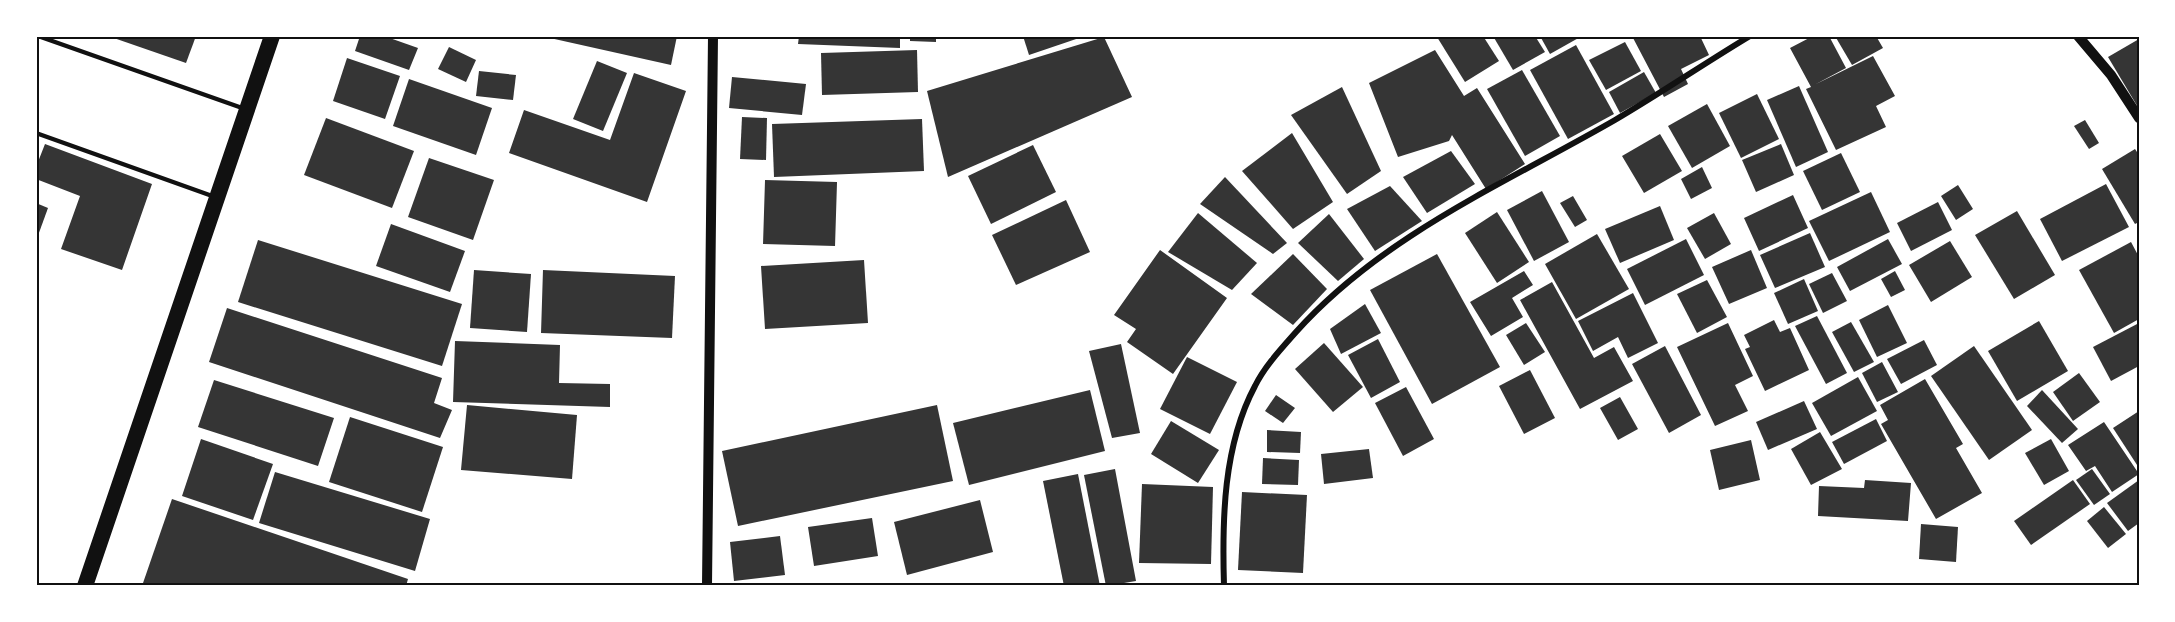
<svg xmlns="http://www.w3.org/2000/svg" width="2175" height="622" font-family="'Work Sans',sans-serif">
<rect width="100%" height="100%" fill="#fff"/>
<g fill="#353535">
<path d="M 108,36 L 196,36 L 186,63 Z"/>
<path d="M 360,36 L 384,36 L 418,48 L 409,70 L 355,51 Z"/>
<path d="M 541,36 L 677,36 L 671,65 Z"/>
<path d="M 799,36 L 900,36 L 900,48 L 798,44 Z"/>
<path d="M 910,36 L 936,36 L 936,42 L 910,41 Z"/>
<path d="M 1023,36 L 1085,36 L 1029,55 Z"/>
<path d="M 1439,36 L 1483,36 L 1499,61 L 1465,82 L 1437,37 Z"/>
<path d="M 1493,36 L 1535,36 L 1545,52 L 1513,70 Z"/>
<path d="M 1540,36 L 1582,36 L 1550,54 Z"/>
<path d="M 1632,36 L 1700,36 L 1709,55 L 1681,69 L 1688,84 L 1664,97 Z"/>
<path d="M 1813,36 L 1829,36 L 1846,68 L 1816,84 L 1873,56 L 1895,96 L 1876,106 L 1886,127 L 1836,150 L 1806,89 L 1811,87 L 1790,48 Z"/>
<path d="M 1835,36 L 1876,36 L 1883,48 L 1852,65 Z"/>
<path d="M 1104,37 L 1132,97 L 948,177 L 927,91 Z"/>
<path d="M 2139,39 L 2139,109 L 2108,57 Z"/>
<path d="M 1625,42 L 1641,71 L 1606,90 L 1589,60 Z"/>
<path d="M 1576,45 L 1614,114 L 1568,139 L 1530,70 Z"/>
<path d="M 449,47 L 476,60 L 466,82 L 438,69 Z"/>
<path d="M 917,50 L 918,92 L 822,95 L 821,53 Z"/>
<path d="M 1435,50 L 1464,96 L 1477,88 L 1525,164 L 1486,189 L 1452,135 L 1449,141 L 1398,157 L 1369,83 Z"/>
<path d="M 347,58 L 400,76 L 385,119 L 333,101 Z"/>
<path d="M 597,61 L 627,73 L 603,131 L 573,119 Z"/>
<path d="M 1522,70 L 1560,136 L 1525,156 L 1487,89 Z"/>
<path d="M 479,71 L 516,75 L 513,100 L 476,96 Z"/>
<path d="M 1644,72 L 1656,93 L 1620,113 L 1609,92 Z"/>
<path d="M 634,73 L 686,91 L 647,202 L 509,153 L 524,110 L 610,140 Z"/>
<path d="M 732,77 L 806,84 L 802,115 L 729,108 Z"/>
<path d="M 409,79 L 492,108 L 476,155 L 393,126 Z"/>
<path d="M 1799,86 L 1828,152 L 1796,167 L 1767,100 Z"/>
<path d="M 1342,87 L 1381,171 L 1347,194 L 1291,115 Z"/>
<path d="M 1757,94 L 1779,139 L 1741,158 L 1719,113 Z"/>
<path d="M 1707,104 L 1730,146 L 1692,168 L 1668,126 Z"/>
<path d="M 742,117 L 767,118 L 766,160 L 740,159 Z"/>
<path d="M 326,118 L 414,151 L 392,208 L 304,175 Z"/>
<path d="M 922,119 L 924,171 L 774,177 L 772,124 Z"/>
<path d="M 2085,120 L 2099,143 L 2089,149 L 2074,126 Z"/>
<path d="M 1292,133 L 1333,202 L 1293,229 L 1242,171 Z"/>
<path d="M 1660,134 L 1682,171 L 1644,193 L 1622,156 Z"/>
<path d="M 45,144 L 152,184 L 122,270 L 61,249 L 80,196 L 36,179 L 36,167 Z"/>
<path d="M 1781,144 L 1794,175 L 1756,192 L 1742,160 Z"/>
<path d="M 1033,145 L 1056,192 L 991,224 L 968,176 Z"/>
<path d="M 2135,149 L 2139,155 L 2139,222 L 2135,224 L 2102,169 Z"/>
<path d="M 1451,151 L 1475,184 L 1427,213 L 1403,177 Z"/>
<path d="M 1841,153 L 1860,192 L 1822,210 L 1803,171 Z"/>
<path d="M 429,158 L 494,180 L 473,240 L 408,217 Z"/>
<path d="M 1702,167 L 1712,188 L 1691,199 L 1681,179 Z"/>
<path d="M 1225,177 L 1287,243 L 1273,254 L 1200,204 Z"/>
<path d="M 765,180 L 837,182 L 835,246 L 763,244 Z"/>
<path d="M 2106,184 L 2129,227 L 2062,261 L 2040,219 Z"/>
<path d="M 1958,185 L 1973,209 L 1956,220 L 1941,196 Z"/>
<path d="M 1390,186 L 1422,221 L 1375,251 L 1347,209 Z"/>
<path d="M 1542,191 L 1569,242 L 1534,261 L 1507,210 Z"/>
<path d="M 1871,192 L 1890,232 L 1829,261 L 1809,221 Z"/>
<path d="M 1793,195 L 1808,228 L 1759,251 L 1744,218 Z"/>
<path d="M 1573,196 L 1587,220 L 1575,227 L 1560,203 Z"/>
<path d="M 1066,200 L 1090,252 L 1016,285 L 992,235 Z"/>
<path d="M 1938,202 L 1952,230 L 1911,251 L 1897,223 Z"/>
<path d="M 36,203 L 48,208 L 36,241 Z"/>
<path d="M 1660,206 L 1674,240 L 1620,263 L 1605,229 Z"/>
<path d="M 2017,211 L 2055,275 L 2014,299 L 1975,235 Z"/>
<path d="M 1497,212 L 1529,262 L 1497,283 L 1465,233 Z"/>
<path d="M 1198,213 L 1257,263 L 1232,290 L 1168,252 Z"/>
<path d="M 1714,213 L 1731,244 L 1705,259 L 1687,228 Z"/>
<path d="M 1329,214 L 1364,259 L 1338,281 L 1298,243 Z"/>
<path d="M 391,224 L 465,251 L 450,292 L 376,266 Z"/>
<path d="M 1810,233 L 1825,267 L 1775,288 L 1760,255 Z"/>
<path d="M 1597,234 L 1629,289 L 1576,319 L 1545,264 Z"/>
<path d="M 1686,239 L 1704,275 L 1645,305 L 1627,269 Z"/>
<path d="M 1888,239 L 1902,264 L 1850,291 L 1837,267 Z"/>
<path d="M 258,240 L 462,304 L 442,366 L 238,302 Z"/>
<path d="M 1950,241 L 1972,277 L 1931,302 L 1909,265 Z"/>
<path d="M 2131,242 L 2139,257 L 2139,319 L 2114,333 L 2079,270 Z"/>
<path d="M 1160,250 L 1227,298 L 1173,374 L 1127,342 L 1136,329 L 1114,315 Z"/>
<path d="M 1751,250 L 1767,288 L 1729,304 L 1712,267 Z"/>
<path d="M 1293,254 L 1327,289 L 1293,325 L 1251,294 Z"/>
<path d="M 1437,254 L 1500,367 L 1432,404 L 1370,290 Z"/>
<path d="M 864,260 L 868,323 L 765,329 L 761,266 Z"/>
<path d="M 474,270 L 531,274 L 527,332 L 470,328 Z"/>
<path d="M 543,270 L 675,276 L 672,338 L 541,333 Z"/>
<path d="M 1524,271 L 1533,285 L 1512,298 L 1523,317 L 1491,336 L 1470,302 Z"/>
<path d="M 1895,271 L 1905,290 L 1891,297 L 1881,279 Z"/>
<path d="M 1832,273 L 1847,301 L 1823,313 L 1809,284 Z"/>
<path d="M 1804,279 L 1818,311 L 1788,324 L 1774,293 Z"/>
<path d="M 1707,280 L 1727,317 L 1697,333 L 1677,294 Z"/>
<path d="M 1552,282 L 1594,358 L 1614,347 L 1633,381 L 1580,409 L 1520,300 Z"/>
<path d="M 1633,293 L 1658,343 L 1628,358 L 1618,337 L 1593,351 L 1578,321 Z"/>
<path d="M 1365,304 L 1381,333 L 1341,354 L 1330,329 Z"/>
<path d="M 1888,305 L 1907,343 L 1877,357 L 1859,320 Z"/>
<path d="M 227,308 L 442,378 L 434,403 L 452,410 L 440,438 L 209,362 Z"/>
<path d="M 1817,316 L 1847,373 L 1826,384 L 1795,326 Z"/>
<path d="M 1774,320 L 1780,332 L 1790,328 L 1809,370 L 1765,391 L 1745,349 L 1750,347 L 1744,335 Z"/>
<path d="M 2039,321 L 2068,371 L 2017,401 L 1988,351 Z"/>
<path d="M 1851,322 L 1874,362 L 1854,372 L 1832,332 Z"/>
<path d="M 1526,323 L 1545,352 L 1524,365 L 1506,335 Z"/>
<path d="M 1728,323 L 1753,376 L 1735,385 L 1748,411 L 1715,426 L 1677,347 Z"/>
<path d="M 2139,323 L 2139,366 L 2111,381 L 2093,347 Z"/>
<path d="M 1378,339 L 1400,382 L 1371,398 L 1348,355 Z"/>
<path d="M 1924,340 L 1937,365 L 1901,384 L 1887,359 Z"/>
<path d="M 455,341 L 560,345 L 559,383 L 610,384 L 610,407 L 453,402 Z"/>
<path d="M 1324,343 L 1363,387 L 1333,412 L 1295,369 Z"/>
<path d="M 1121,344 L 1140,433 L 1112,438 L 1089,351 Z"/>
<path d="M 1665,346 L 1701,415 L 1669,433 L 1632,364 Z"/>
<path d="M 1974,346 L 2032,430 L 1989,460 L 1931,376 Z"/>
<path d="M 1187,357 L 1237,382 L 1210,434 L 1160,409 Z"/>
<path d="M 1882,362 L 1898,392 L 1877,402 L 1862,373 Z"/>
<path d="M 1530,370 L 1555,418 L 1524,434 L 1499,386 Z"/>
<path d="M 2079,373 L 2100,402 L 2073,421 L 2053,392 Z"/>
<path d="M 1858,377 L 1877,411 L 1831,436 L 1812,403 Z"/>
<path d="M 1925,379 L 1963,444 L 1956,448 L 1982,493 L 1936,519 L 1881,424 L 1888,420 L 1880,405 Z"/>
<path d="M 214,380 L 334,418 L 318,466 L 198,427 Z"/>
<path d="M 1406,387 L 1434,439 L 1403,456 L 1375,403 Z"/>
<path d="M 1090,390 L 1105,451 L 969,485 L 953,423 Z"/>
<path d="M 2042,390 L 2078,429 L 2062,443 L 2027,406 Z"/>
<path d="M 1276,395 L 1295,408 L 1283,423 L 1265,411 Z"/>
<path d="M 1620,397 L 1638,429 L 1618,440 L 1600,408 Z"/>
<path d="M 1804,401 L 1817,429 L 1768,450 L 1756,422 Z"/>
<path d="M 467,405 L 577,415 L 572,479 L 461,470 Z"/>
<path d="M 937,405 L 953,481 L 738,526 L 722,451 Z"/>
<path d="M 2139,411 L 2139,468 L 2113,428 Z"/>
<path d="M 350,417 L 443,447 L 422,512 L 329,482 Z"/>
<path d="M 1876,419 L 1887,441 L 1844,464 L 1832,442 Z"/>
<path d="M 1171,421 L 1219,450 L 1198,483 L 1151,454 Z"/>
<path d="M 2104,422 L 2139,474 L 2112,492 L 2095,466 L 2086,471 L 2068,445 Z"/>
<path d="M 1267,430 L 1301,432 L 1300,453 L 1267,452 Z"/>
<path d="M 1820,432 L 1842,469 L 1811,485 L 1791,449 Z"/>
<path d="M 201,439 L 273,464 L 253,520 L 182,496 Z"/>
<path d="M 2051,439 L 2069,471 L 2044,485 L 2025,453 Z"/>
<path d="M 1751,440 L 1760,480 L 1719,490 L 1710,450 Z"/>
<path d="M 1369,449 L 1373,478 L 1324,484 L 1321,454 Z"/>
<path d="M 1263,458 L 1299,460 L 1298,485 L 1262,484 Z"/>
<path d="M 1115,469 L 1136,581 L 1106,586 L 1084,475 Z"/>
<path d="M 2092,469 L 2110,494 L 2094,505 L 2076,480 Z"/>
<path d="M 275,472 L 430,519 L 415,571 L 259,523 Z"/>
<path d="M 1078,474 L 1100,586 L 1064,586 L 1043,481 Z"/>
<path d="M 1865,480 L 1911,483 L 1908,521 L 1818,516 L 1819,486 L 1864,488 Z"/>
<path d="M 2073,480 L 2090,504 L 2031,545 L 2014,521 Z"/>
<path d="M 2139,480 L 2139,523 L 2128,531 L 2107,503 Z"/>
<path d="M 1142,484 L 1213,487 L 1211,564 L 1139,563 Z"/>
<path d="M 1242,492 L 1307,495 L 1303,573 L 1238,570 Z"/>
<path d="M 172,499 L 408,579 L 406,586 L 142,586 Z"/>
<path d="M 980,500 L 993,552 L 907,575 L 894,522 Z"/>
<path d="M 2104,507 L 2126,534 L 2108,548 L 2087,521 Z"/>
<path d="M 872,518 L 878,556 L 814,566 L 808,527 Z"/>
<path d="M 1921,524 L 1958,527 L 1956,562 L 1919,559 Z"/>
<path d="M 780,536 L 785,575 L 734,581 L 730,542 Z"/>
</g>
<g fill="none" stroke-linecap="round" stroke-linejoin="round">
<g stroke="#111" stroke-width="4.5">
<path d="M 38,36 L 245,109"/>
<path d="M 36,133 L 215,197"/>
</g>
<path stroke="#111" stroke-width="6" d="M 1224,586 C 1222,520 1223,446 1255,386 C 1265,366 1281,349 1296,332 C 1383,235 1504,184 1615,120 C 1661,93 1705,63 1750,36"/>
<g stroke="#111" stroke-width="10">
<path d="M 2078,36 L 2111,75 L 2139,118"/>
<path d="M 707,586 L 713,36"/>
</g>
<path stroke="#111" stroke-width="16" d="M 85,586 L 272,36"/>
</g>
<rect width="2175" height="622" fill="none" stroke="#ffffff" stroke-width="75"/>
<rect x="38" y="38" width="2100" height="546" fill="none" stroke="#111" stroke-width="2"/>
</svg>
